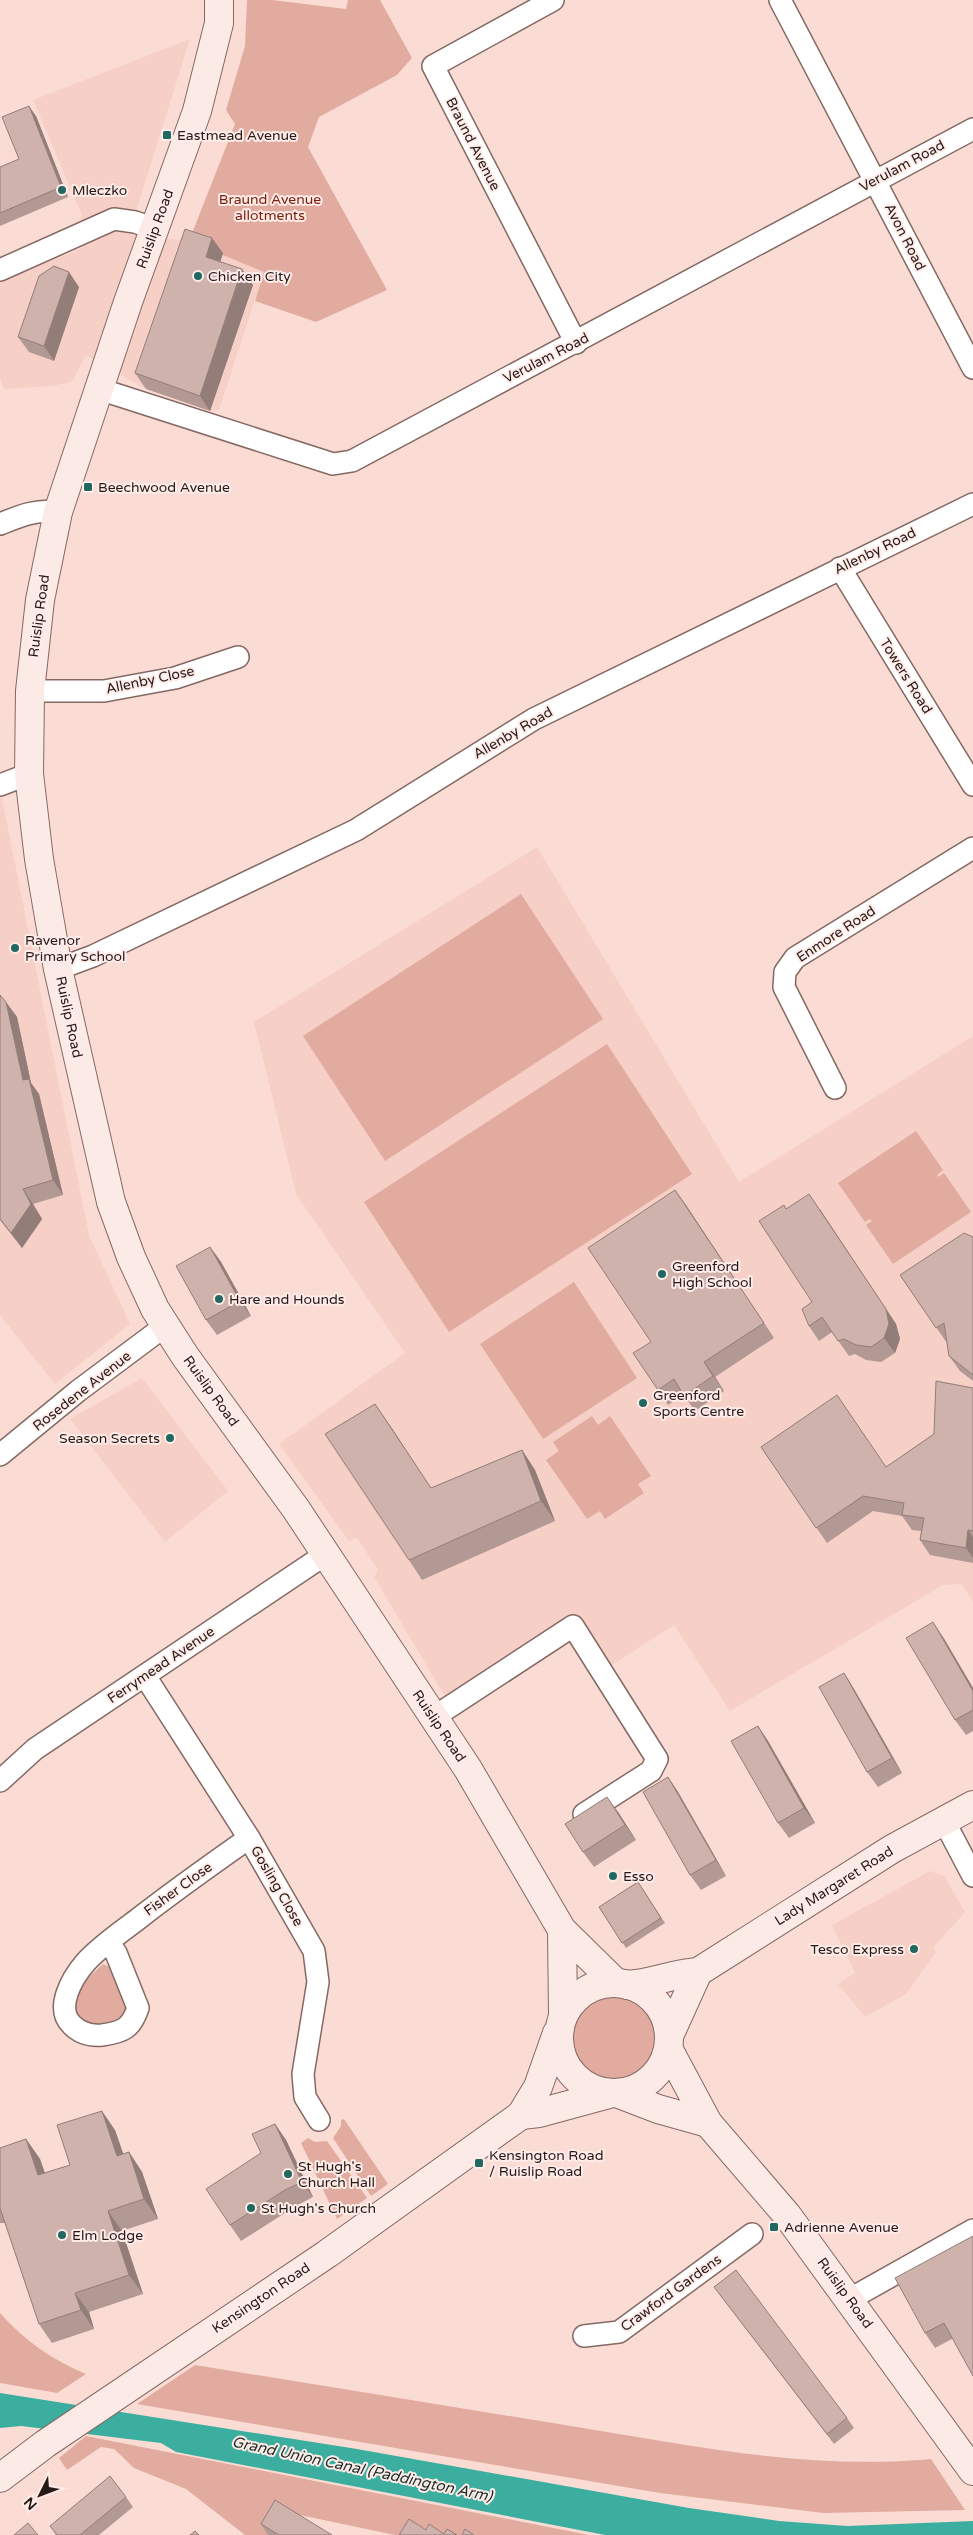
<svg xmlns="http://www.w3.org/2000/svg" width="973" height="2535" font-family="'Varela Round',sans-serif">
<rect width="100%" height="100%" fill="#fbdcd5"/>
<g fill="#f6cfc7">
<path d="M 190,39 L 129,234 L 189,241 L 264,272 L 219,410 L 210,411 L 146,389 L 86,355 L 72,382 L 51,386 L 4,389 L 0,378 L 0,281 L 82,248 L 81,213 L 33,100 Z"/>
<path d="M 0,788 L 89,1235 L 130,1324 L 55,1384 L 0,1315 Z"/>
<path d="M 537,847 L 739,1182 L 973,1036 L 973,1602 L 962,1584 L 943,1585 L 730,1711 L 674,1625 L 595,1676 L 561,1627 L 449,1703 L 374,1577 L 378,1570 L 357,1538 L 349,1541 L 279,1444 L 405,1353 L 296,1194 L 254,1022 Z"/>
<path d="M 142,1378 L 228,1491 L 165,1542 L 70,1419 Z"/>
<path d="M 930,1871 L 944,1876 L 965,1912 L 933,1948 L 936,1952 L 906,1994 L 865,2017 L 838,1984 L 855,1973 L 832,1925 Z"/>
</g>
<g fill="#e1ab9f">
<path d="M 247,0 L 272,0 L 346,9 L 348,0 L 380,0 L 412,58 L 397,75 L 319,117 L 308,147 L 387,290 L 316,322 L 255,301 L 264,272 L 189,241 L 235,124 L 226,110 L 245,46 Z"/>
<path d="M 521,894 L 603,1019 L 385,1161 L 303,1036 Z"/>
<path d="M 607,1044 L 692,1174 L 449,1332 L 364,1202 Z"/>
<path d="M 916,1131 L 943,1170 L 937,1175 L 938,1177 L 944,1173 L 971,1212 L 893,1264 L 866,1225 L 872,1221 L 870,1219 L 865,1222 L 838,1183 Z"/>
<path d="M 574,1282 L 637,1378 L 543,1439 L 480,1344 Z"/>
<path d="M 592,1416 L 598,1425 L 610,1416 L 651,1476 L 638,1484 L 644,1493 L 605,1519 L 600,1511 L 587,1519 L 546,1460 L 559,1451 L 553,1442 Z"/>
<path d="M 103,1964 L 110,1967 L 130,2009 L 116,2025 C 109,2025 100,2027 93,2026 C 86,2025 80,2021 77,2016 C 65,1997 90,1976 103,1964 Z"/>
<circle cx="611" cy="2038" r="45"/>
<path d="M 344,2119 L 388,2184 L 371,2196 L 333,2138 L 341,2126 L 341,2120 Z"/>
<path d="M 308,2138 L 315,2142 L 327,2141 L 367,2198 L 337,2219 L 301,2143 Z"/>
<path d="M 0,2313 C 24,2340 52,2360 86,2374 L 57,2393 L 0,2383 Z"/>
<path d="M 195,2365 C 324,2386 454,2407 583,2428 C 698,2447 814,2470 931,2459 L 965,2510 L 824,2513 L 660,2493 L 137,2404 Z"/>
<path d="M 86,2436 L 589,2535 L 395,2535 L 290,2513 L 271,2535 L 245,2535 L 186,2489 L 134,2468 L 114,2449 L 101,2447 L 67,2470 L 59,2458 Z"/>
</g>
<path fill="#3bae9f" d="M 0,2393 L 357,2449 L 689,2508 L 779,2521 L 847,2526 L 973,2521 L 973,2535 L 605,2535 L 176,2452 L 161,2443 L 21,2426 L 0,2428 Z"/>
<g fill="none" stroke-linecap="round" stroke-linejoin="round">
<defs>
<g id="street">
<path d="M 553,0 L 433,66 L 576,343"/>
<path d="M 780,0 L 973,368"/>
<path d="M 0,270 L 114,219 L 135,222 L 155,229"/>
<path d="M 99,389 L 333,464 L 352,461 L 973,129"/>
<path d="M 0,524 C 20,516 36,509 58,512"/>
<path d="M 840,568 L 973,785"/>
<path d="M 30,691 L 104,691 L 175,678 L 238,657"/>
<path d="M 0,785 L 29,774"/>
<path d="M 58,969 L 93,956 L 356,830 L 534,719 L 973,504"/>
<path d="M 835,1088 L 784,987 L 785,972 L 795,958 L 973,848"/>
<path d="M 0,1455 L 78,1391 L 165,1326"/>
<path d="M 145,1676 L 249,1838 L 314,1951 L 318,1982 L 303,2074 L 305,2097 L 319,2120"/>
<path d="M 434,1717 L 573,1626 L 657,1759 L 651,1771 L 584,1814"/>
<path d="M 0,1781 L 35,1749 L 326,1554"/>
<path d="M 943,1819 L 973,1876"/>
<path d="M 108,1942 L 116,1953 L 138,2008 C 131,2028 124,2032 102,2035 C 90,2036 80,2033 72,2025 C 54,2008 73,1977 85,1963 C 100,1946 120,1933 138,1919 C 174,1891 212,1864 249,1838"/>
<path d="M 850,2299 L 973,2230"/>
<path d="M 584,2336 L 619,2332 L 752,2234"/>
</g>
<g id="secondary">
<path d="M 219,0 L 219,23 L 197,111 L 128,302 L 58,512 L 40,600 L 30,691 L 29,774 L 39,859 L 58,969 L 111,1202 L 131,1257 L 155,1309 L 185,1356 L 296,1509 L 468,1769 L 562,1930 L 615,1982"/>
<path d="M 562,1930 L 563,2016"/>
<circle cx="614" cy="2038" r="55"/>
<path d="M 627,1985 C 652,1984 674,1973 698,1972 L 892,1849 L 973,1805"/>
<path d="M 669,2036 L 698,1972"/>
<path d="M 669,2050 L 708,2123 L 787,2215 L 973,2471"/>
<path d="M 619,2094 L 658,2109 L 708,2123"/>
<path d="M 521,2115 L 539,2113 L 609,2094"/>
<path d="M 0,2478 L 45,2444 L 327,2254 L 521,2115 L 538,2087 L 557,2033"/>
</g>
</defs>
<use href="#street" stroke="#846963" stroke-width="24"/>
<use href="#secondary" stroke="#846963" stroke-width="30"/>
<use href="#street" stroke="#fff" stroke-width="21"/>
<use href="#secondary" stroke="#fceae6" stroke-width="28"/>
</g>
<g fill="#b39994">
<path d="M 36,116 L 68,197 L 0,226 L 0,167 L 19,159 Z"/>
<path d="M 223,253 L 220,262 L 253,285 L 210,411 L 146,389 L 135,373 Z"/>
<path d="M 79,287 L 54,361 L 29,352 L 18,337 Z"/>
<path d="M 0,995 L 17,1017 L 31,1083 L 39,1094 L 63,1195 L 33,1204 L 42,1219 L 22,1248 L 0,1220 Z"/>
<path d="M 675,1190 L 774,1338 L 715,1377 L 724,1391 L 695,1411 L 684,1395 L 668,1405 L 658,1390 L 651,1342 Z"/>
<path d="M 786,1209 L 820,1209 L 896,1324 L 900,1339 L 895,1353 L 881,1362 L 866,1360 L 855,1354 L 849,1356 L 832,1332 L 819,1341 L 809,1326 L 812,1302 Z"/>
<path d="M 973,1237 L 973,1381 L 960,1371 L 949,1356 L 947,1343 L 900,1275 Z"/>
<path d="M 210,1247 L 221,1262 L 251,1316 L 217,1335 L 206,1320 Z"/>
<path d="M 973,1388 L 973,1563 L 930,1555 L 920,1540 L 921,1531 L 912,1530 L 902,1516 L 873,1511 L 827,1543 L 761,1447 L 886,1467 L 934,1434 Z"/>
<path d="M 389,1424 L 431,1488 L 522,1450 L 535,1470 L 555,1521 L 422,1580 L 409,1560 Z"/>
<path d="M 943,1637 L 973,1688 L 973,1731 L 966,1735 L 955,1720 Z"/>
<path d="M 844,1673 L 854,1689 L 902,1773 L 878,1787 L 867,1772 Z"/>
<path d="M 758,1726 L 768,1741 L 815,1823 L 789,1838 L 778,1823 Z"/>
<path d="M 668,1777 L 678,1792 L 726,1876 L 701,1890 L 690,1875 Z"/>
<path d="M 618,1812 L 636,1840 L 594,1867 L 583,1852 Z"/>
<path d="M 638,1882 L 665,1923 L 626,1948 L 599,1907 Z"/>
<path d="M 275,2124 L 286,2140 L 313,2197 L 296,2206 L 241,2241 L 230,2225 Z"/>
<path d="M 115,2130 L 123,2154 L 129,2152 L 142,2172 L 158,2219 L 122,2231 L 143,2294 L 89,2312 L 94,2329 L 52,2343 L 39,2324 L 5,2223 L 0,2223 L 0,2148 L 26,2139 L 40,2159 L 45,2173 L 70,2165 Z"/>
<path d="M 973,2236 L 952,2339 L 935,2348 L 925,2333 Z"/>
<path d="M 714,2287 L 847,2418 L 854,2428 L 834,2444 Z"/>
<path d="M 126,2497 L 133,2507 L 99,2535 L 56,2535 L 50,2526 Z"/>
<path d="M 261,2524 L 332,2535 L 268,2535 Z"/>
</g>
<g fill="#927d78">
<path d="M 29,106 L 36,116 L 68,197 L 61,187 Z"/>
<path d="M 212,238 L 223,253 L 217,272 L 206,257 Z"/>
<path d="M 242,269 L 253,285 L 210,411 L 200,396 Z"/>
<path d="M 69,272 L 79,287 L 54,361 L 44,346 Z"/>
<path d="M 6,1002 L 17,1017 L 31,1083 L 39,1094 L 63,1195 L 53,1180 L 23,1080 Z"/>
<path d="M 23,1189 L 33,1204 L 42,1219 L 22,1248 L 11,1233 Z"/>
<path d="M 675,1190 L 686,1205 L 774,1338 L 764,1323 Z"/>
<path d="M 809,1194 L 896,1324 L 900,1339 L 895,1353 L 884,1338 Z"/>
<path d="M 210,1247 L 221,1262 L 251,1316 L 240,1301 Z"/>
<path d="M 704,1362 L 715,1377 L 724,1391 L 713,1376 Z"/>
<path d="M 375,1404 L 389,1424 L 444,1508 L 431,1488 Z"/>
<path d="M 522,1450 L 535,1470 L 555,1521 L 541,1501 Z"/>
<path d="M 968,1530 L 973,1537 L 973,1558 L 966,1548 Z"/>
<path d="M 933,1622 L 943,1637 L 973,1688 L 973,1691 Z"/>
<path d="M 844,1673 L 854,1689 L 902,1773 L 892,1758 Z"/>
<path d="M 758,1726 L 768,1741 L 815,1823 L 804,1808 Z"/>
<path d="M 668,1777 L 678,1792 L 726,1876 L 716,1860 Z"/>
<path d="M 607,1797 L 618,1812 L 636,1840 L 625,1825 Z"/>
<path d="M 102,2111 L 115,2130 L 131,2176 L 117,2156 Z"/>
<path d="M 275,2124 L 286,2140 L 313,2197 L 302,2182 Z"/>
<path d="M 26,2139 L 40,2159 L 52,2195 L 38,2175 Z"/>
<path d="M 129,2152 L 142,2172 L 158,2219 L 144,2199 Z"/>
<path d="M 108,2211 L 122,2231 L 143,2294 L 129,2275 Z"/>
<path d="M 75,2293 L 89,2312 L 94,2329 L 81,2310 Z"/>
</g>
<g fill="#d0b2ac" stroke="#927d78">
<path d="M 29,106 L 61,187 L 0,213 L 0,167 L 19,159 L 2,117 Z"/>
<path d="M 185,229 L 212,238 L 206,257 L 242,269 L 200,396 L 135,373 Z"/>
<path d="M 54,266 L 69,272 L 44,346 L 18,337 L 39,276 Z"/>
<path d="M 0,995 L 6,1002 L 23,1080 L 29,1079 L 53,1180 L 23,1189 L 31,1204 L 11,1233 L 0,1219 Z"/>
<path d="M 675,1190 L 764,1323 L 704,1362 L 713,1376 L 684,1396 L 674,1379 L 658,1390 L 633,1353 L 651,1342 L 588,1248 Z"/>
<path d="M 809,1194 L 886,1309 L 889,1324 L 884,1338 L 871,1347 L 856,1345 L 844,1339 L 838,1341 L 822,1317 L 809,1326 L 802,1309 L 812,1302 L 759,1221 L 784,1205 L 786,1209 Z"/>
<path d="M 964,1233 L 973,1237 L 973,1375 L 949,1356 L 944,1323 L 936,1328 L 900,1275 Z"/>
<path d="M 210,1247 L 240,1301 L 206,1320 L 176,1266 Z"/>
<path d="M 936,1381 L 973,1388 L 973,1531 L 968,1530 L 966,1548 L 920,1540 L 924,1518 L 902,1515 L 904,1503 L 863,1496 L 816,1528 L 761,1447 L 837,1395 L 886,1467 L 934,1434 Z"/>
<path d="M 375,1404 L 431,1488 L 522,1450 L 541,1501 L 409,1560 L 325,1434 Z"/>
<path d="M 933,1622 L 973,1691 L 973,1710 L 955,1720 L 906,1638 Z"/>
<path d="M 844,1673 L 892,1758 L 867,1772 L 819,1687 Z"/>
<path d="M 758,1726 L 804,1808 L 778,1823 L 731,1741 Z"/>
<path d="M 668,1777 L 716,1860 L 690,1875 L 643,1792 Z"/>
<path d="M 607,1797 L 625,1825 L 583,1852 L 565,1824 Z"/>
<path d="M 638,1882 L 661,1918 L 622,1943 L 599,1907 Z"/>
<path d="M 102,2111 L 117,2156 L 129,2152 L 144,2199 L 108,2211 L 129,2275 L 75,2293 L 81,2310 L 39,2324 L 0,2208 L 0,2148 L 26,2139 L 38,2175 L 70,2165 L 57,2125 Z"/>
<path d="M 275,2124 L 302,2182 L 285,2190 L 230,2225 L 206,2189 L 261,2153 L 252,2134 Z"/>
<path d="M 973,2236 L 973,2376 L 944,2323 L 925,2333 L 895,2278 Z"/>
<path d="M 736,2270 L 847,2418 L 827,2434 L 714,2287 Z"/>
<path d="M 110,2476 L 126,2497 L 80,2535 L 57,2535 L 50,2526 Z"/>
<path d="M 275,2500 L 332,2535 L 279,2535 L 261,2524 Z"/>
<path d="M 409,2519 L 426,2530 L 429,2524 L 444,2534 L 447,2529 L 457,2535 L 399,2535 Z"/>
<path d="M 28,2523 L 38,2535 L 14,2535 Z"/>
<path d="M 465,2529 L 474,2535 L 462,2535 Z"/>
<path d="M 195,2531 L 199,2535 L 190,2535 Z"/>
</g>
<g fill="#216960" stroke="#ffece8" stroke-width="2">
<rect x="162" y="130" width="10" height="10" rx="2.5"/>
<circle cx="62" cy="190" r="5"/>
<circle cx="198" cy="276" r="5"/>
<rect x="83" y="482" width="10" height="10" rx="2.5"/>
<circle cx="15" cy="948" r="5"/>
<circle cx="662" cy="1274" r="5"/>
<circle cx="219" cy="1299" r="5"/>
<circle cx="643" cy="1403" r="5"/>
<circle cx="170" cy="1438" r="5"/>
<circle cx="613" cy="1876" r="5"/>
<circle cx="914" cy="1949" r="5"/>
<rect x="474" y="2158" width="10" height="10" rx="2.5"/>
<circle cx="288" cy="2174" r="5"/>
<circle cx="251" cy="2208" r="5"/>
<rect x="769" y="2222" width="10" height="10" rx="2.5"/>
<circle cx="62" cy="2235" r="5"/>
</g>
<g text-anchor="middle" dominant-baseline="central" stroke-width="4" stroke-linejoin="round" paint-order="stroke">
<g font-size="14" fill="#251a18" stroke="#ffece8" text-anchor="start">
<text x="177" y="135">Eastmead Avenue</text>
<text x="72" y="190">Mleczko</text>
<text x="208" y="276">Chicken City</text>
<text x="98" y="487">Beechwood Avenue</text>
<text x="25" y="940">Ravenor<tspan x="25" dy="16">Primary School</tspan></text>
<text x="672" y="1266">Greenford<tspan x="672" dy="16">High School</tspan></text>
<text x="229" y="1299">Hare and Hounds</text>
<text x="653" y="1395">Greenford<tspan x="653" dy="16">Sports Centre</tspan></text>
<text x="160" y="1438" text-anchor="end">Season Secrets</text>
<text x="623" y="1876">Esso</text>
<text x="904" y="1949" text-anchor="end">Tesco Express</text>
<text x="489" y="2155">Kensington Road<tspan x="489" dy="16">/ Ruislip Road</tspan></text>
<text x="298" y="2166">St Hugh's<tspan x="298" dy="16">Church Hall</tspan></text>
<text x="261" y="2208">St Hugh's Church</text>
<text x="784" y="2227">Adrienne Avenue</text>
<text x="72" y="2235">Elm Lodge</text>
</g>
<g font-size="14" fill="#251a18" stroke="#ffece8">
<text transform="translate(473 144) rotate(63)">Braund Avenue</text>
<text transform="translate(902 166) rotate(-28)">Verulam Road</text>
<text transform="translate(155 229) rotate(-70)">Ruislip Road</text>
<text transform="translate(905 237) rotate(63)">Avon Road</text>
<text transform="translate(546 358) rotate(-27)">Verulam Road</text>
<text transform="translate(875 551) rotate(-26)">Allenby Road</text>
<text transform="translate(39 616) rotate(-82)">Ruislip Road</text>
<text transform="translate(906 676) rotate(58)">Towers Road</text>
<text transform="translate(150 680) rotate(-12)">Allenby Close</text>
<text transform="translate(513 733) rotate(-30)">Allenby Road</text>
<text transform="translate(836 934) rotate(-33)">Enmore Road</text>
<text transform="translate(69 1017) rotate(78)">Ruislip Road</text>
<text transform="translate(82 1391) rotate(-38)">Rosedene Avenue</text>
<text transform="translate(211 1391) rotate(54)">Ruislip Road</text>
<text transform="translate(161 1665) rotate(-34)">Ferrymead Avenue</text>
<text transform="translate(439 1726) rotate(56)">Ruislip Road</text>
<text transform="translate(277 1886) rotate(60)">Gosling Close</text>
<text transform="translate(834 1886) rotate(-32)">Lady Margaret Road</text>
<text transform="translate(178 1889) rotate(-36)">Fisher Close</text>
<text transform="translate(671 2293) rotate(-36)">Crawford Gardens</text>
<text transform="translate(845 2293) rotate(54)">Ruislip Road</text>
<text transform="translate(261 2298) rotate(-34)">Kensington Road</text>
</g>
<g font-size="14" fill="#7d1d0b" stroke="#ffece8">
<text x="270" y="199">Braund Avenue<tspan x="270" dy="16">allotments</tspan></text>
</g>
<g font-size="15" font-style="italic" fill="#192d2a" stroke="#ffece8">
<text transform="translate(362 2469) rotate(12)">Grand Union Canal (Paddington Arm)</text>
</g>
</g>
<g transform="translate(40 2495) rotate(228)" stroke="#ffece8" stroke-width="4" paint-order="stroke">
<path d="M0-4L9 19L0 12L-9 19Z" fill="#251a18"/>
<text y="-8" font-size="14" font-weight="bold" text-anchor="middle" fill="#251a18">N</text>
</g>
</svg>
